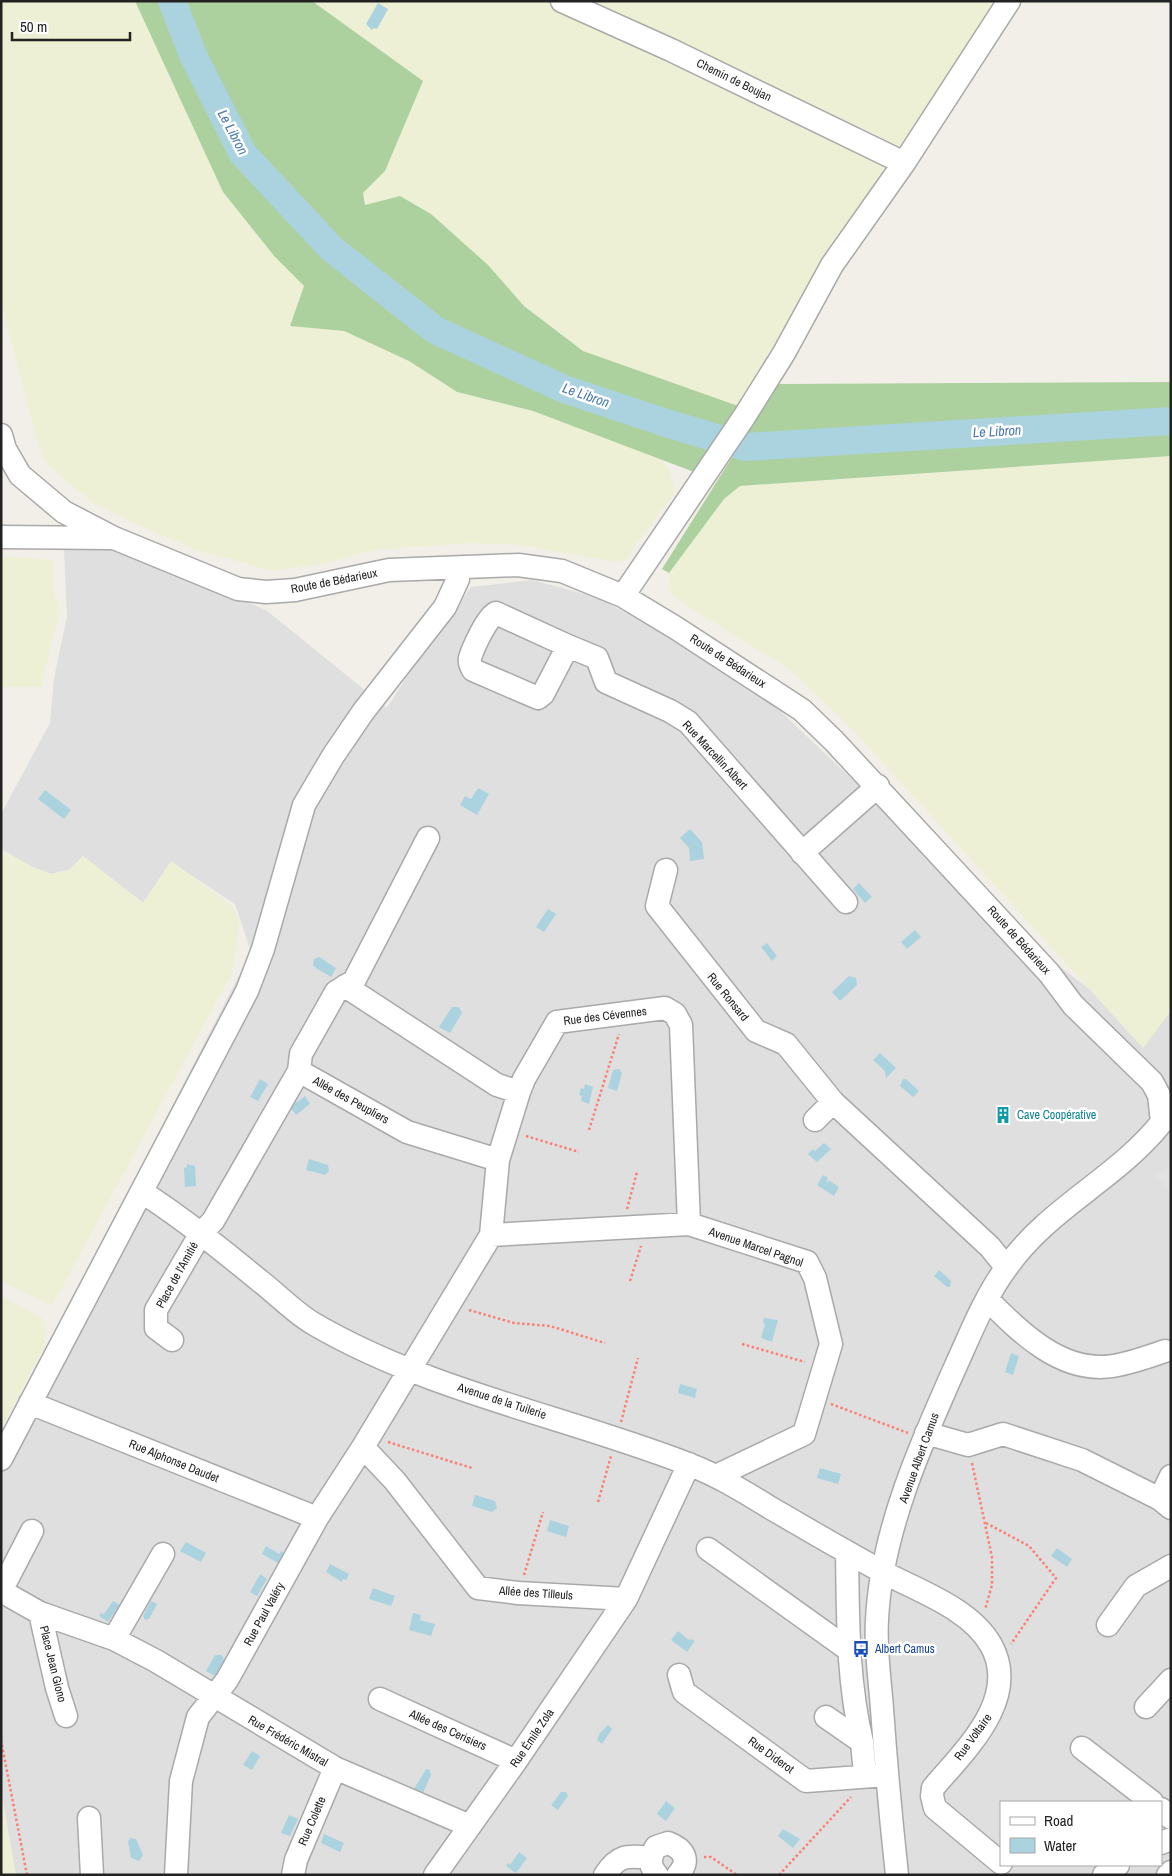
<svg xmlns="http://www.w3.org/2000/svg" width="1172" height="1876" viewBox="0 0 1172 1876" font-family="'Archivo Narrow',sans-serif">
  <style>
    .residential { fill: #e0dfdf; fill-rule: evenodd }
    .farmland { fill: #eef0d5 }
    .forest { fill: #add19e }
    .parking { fill: #e2e2e2 }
    .water { fill: #aad3df }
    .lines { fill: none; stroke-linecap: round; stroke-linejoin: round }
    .river { stroke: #aad3df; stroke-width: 28 }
    .minor-casing { stroke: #a9a9a9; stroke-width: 25 }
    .path { stroke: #fa8072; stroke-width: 2.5; stroke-dasharray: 2.5 2.5; stroke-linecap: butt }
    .minor { stroke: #fff; stroke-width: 22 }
    .labels { text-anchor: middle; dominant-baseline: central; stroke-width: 5; stroke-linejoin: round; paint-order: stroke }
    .street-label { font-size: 12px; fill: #222; stroke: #fff }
    .culture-label { font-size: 12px; fill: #0d838f; stroke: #fff; text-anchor: start }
    .transit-label { font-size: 12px; fill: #164399; stroke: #fff; text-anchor: start }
    .water-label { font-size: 14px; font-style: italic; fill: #4a7aab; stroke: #fff }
  </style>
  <rect width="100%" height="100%" fill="#f2efe9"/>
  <path class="residential" d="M118,545L141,558L266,610L387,708L421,654L471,587L532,580L596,597L682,643L775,706L1011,930L1147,1032L1171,1006V1875H13L1,1788V1440L251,952L235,904L171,862L143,903L83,856L69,870L51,874L32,867L1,849V814L50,723L54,678L67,617L64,549ZM1001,1802H1161V1865H1001Z"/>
  <path class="farmland" d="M1,1H135L223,192L275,257L304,286L291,326L344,331L409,361L457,392L533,411L659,458L669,469L676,492L633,548L627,560L614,562L520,545L470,543L373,550L323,564L273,571L196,550L125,519L93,503L59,475L45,461L36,437L1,303Z
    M208,1H549L770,103L880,161L883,168L882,175L737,415L592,372L398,261Z
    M580,1H1000L903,154Z
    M1171,456V1011L1143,1048L852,729L789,669L684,604L668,591L669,573L724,499L740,486Z
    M1,556L53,560V589L60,611L41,687H1Z
    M6,852L32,867L51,874L69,870L83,856L143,903L171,861L233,906L240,926L232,973L52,1306L1,1281V859Z
    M1,1296L42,1318L47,1333L44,1347L1,1429Z
    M1,1790L16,1875H1Z"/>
  <path class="forest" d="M135,1H312L423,81L385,171L363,193L365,205L400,196L431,214L488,265L524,306L583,351L741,407L694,472L533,411L457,392L409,361L344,331L290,326L304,286L275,257L223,192Z
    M1171,382V456L740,486L724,499L669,573L662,569L778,384Z"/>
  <path class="parking" d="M1171,1163V1192L1156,1176Z"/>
  <path class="water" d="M378,3L388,9L377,29L374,28L372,30L366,24Z
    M478,788L489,794L477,815L460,805L465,796L471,799Z
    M45,790L71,810L64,819L38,799Z
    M690,829L702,842L704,859L690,861L689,848L680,838Z
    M859,883L872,897L865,903L853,889Z
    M548,909L556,914L544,932L536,927Z
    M915,930L921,937L907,949L901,942Z
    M767,943L777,956L772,961L761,947Z
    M319,957L336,968L331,977L313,966L314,959Z
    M849,976L856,978L857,985L840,1001L832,992Z
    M452,1007H459L462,1013L450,1033L439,1027Z
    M880,1053L896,1068L886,1078L885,1071L873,1060Z
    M619,1069L622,1073L617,1091L608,1088L613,1070Z
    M260,1079L268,1084L258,1101L250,1097Z
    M903,1079H906L919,1091L913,1097L900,1086Z
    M585,1084L593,1087L589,1104L581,1101L582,1096L579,1095L581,1088L584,1089Z
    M305,1096L310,1104L296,1115L290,1107Z
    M824,1143L831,1149L817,1162L808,1154L813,1149L815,1151Z
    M309,1159L328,1165L329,1171L325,1175L306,1170Z
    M187,1164L195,1166L196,1186L185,1187L184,1168L187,1167Z
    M823,1175L828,1178L826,1182L830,1181L839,1187L834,1196L817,1185Z
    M939,1270L951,1281L950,1287H947L934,1276Z
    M764,1318L778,1320L772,1342L761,1338L765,1324L763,1322Z
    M1011,1353L1019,1356L1013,1375L1005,1372Z
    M680,1384L697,1389L695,1398L678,1393Z
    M820,1468L841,1474L838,1484L817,1478Z
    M475,1495L495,1501L497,1508L492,1512L472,1506Z
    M550,1520L569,1526L566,1537L547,1531Z
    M186,1542L206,1553L201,1562L180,1551Z
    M266,1546L279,1554L281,1551L284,1553L278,1563L262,1554Z
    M1057,1548L1072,1559L1067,1567L1051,1556Z
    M330,1564L349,1574L346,1580L343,1579L342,1582L326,1572Z
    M260,1574L267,1579L257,1596L250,1592Z
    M373,1588L395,1596L391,1606L369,1599Z
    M113,1601L120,1605L108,1622L99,1616L101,1613L104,1614Z
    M151,1601L157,1604L149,1619L145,1620L143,1616Z
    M413,1613L421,1615L420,1620L435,1624L431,1636L409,1630Z
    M678,1631L689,1640L691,1639L695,1641L687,1652L671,1640Z
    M215,1655H222L224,1660L215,1676L206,1671Z
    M608,1725L612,1729L602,1744L597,1740L600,1733Z
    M252,1751L260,1756L252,1770L243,1765Z
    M426,1769L430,1770L431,1775L423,1793L414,1789Z
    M561,1792H566L568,1796L558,1810L551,1805Z
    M666,1801L675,1808L666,1821L657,1814Z
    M289,1815L298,1819L290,1836L281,1833Z
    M783,1829L800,1839L793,1848L778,1836Z
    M324,1834L344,1843L340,1852L321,1843Z
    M130,1838L136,1839L143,1855L139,1861L131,1858L128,1842Z
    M519,1852L527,1858L516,1873L506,1866L508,1863L510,1865Z"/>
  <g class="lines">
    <path class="river" d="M172,1L193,55L243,154L332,249L435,330L564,389L666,423L746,447L1171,421"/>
    <g class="minor-casing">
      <path id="minor" d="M562,1L671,50L904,163
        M1,435L5,449L20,475L64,512L114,538L238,589L266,592L295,590L389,570L518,565L562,571L623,596L676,628L802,710L834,741L1049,973L1073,1005L1152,1082L1159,1095L1162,1122
        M1,537L110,538
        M623,596L744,417L784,353L832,265L904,163L1009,1
        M496,613L568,646L543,694L538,698L473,670C471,666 469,662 470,658C473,648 487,617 496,613Z
        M568,646L597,658L606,682L670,711L688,722L846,902
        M802,853L878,786
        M666,870L657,906L756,1031L786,1044L833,1102L990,1247L1006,1267
        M345,986L497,1085L519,1092
        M299,1071L301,1054L336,992L354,981L428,838
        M815,1120L833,1102
        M142,1192C184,1219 222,1250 260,1281C278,1295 295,1313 314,1324C429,1391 564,1416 688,1464C717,1475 743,1491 769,1507C807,1529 844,1551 883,1572C918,1591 970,1608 991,1645C1021,1699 964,1751 933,1788L932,1796L935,1808L1001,1863
        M491,1235L689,1224L807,1262L815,1278L831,1344L804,1434L716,1476
        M988,1300C1021,1333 1062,1374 1113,1366C1131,1363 1148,1357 1165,1351
        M172,1340L156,1328V1310L201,1233L213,1221L299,1071L407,1132L498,1160
        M30,1403L317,1518
        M926,1433L968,1445L1003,1434L1082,1460L1160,1499L1171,1508
        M363,1447L395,1481L478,1588L518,1593L626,1599L689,1464
        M1,1459L247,991L263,949L304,805L333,756L363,712L445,607L458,579V569
        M1160,1499L1171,1476
        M708,1549L849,1650
        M847,1552C848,1615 847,1680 862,1742
        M1,1591L40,1613L114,1639L156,1661L335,1768L470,1826
        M1,1591L32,1531
        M40,1613L57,1688L66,1716
        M1108,1625L1136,1586L1171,1566
        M114,1639L163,1554
        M679,1675L684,1692L806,1781L887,1775
        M380,1699L516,1761
        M1146,1707L1171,1680
        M826,1717L862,1742L865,1775
        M1082,1748L1152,1802
        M1161,1809L1171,1818
        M89,1818L92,1875
        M1161,1843L1171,1839
        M176,1875L181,1781L198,1717L227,1680L317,1518L363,1447L491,1235L498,1160L519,1092L524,1079L557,1022L665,1008L675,1014L681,1025L689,1224
        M293,1875L296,1860L335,1768
        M435,1875L516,1761L626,1599
        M605,1875C618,1855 627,1855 650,1858
        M657,1875C648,1864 650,1858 656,1847L668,1843C684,1849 691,1860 678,1875
        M897,1875C891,1820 886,1765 882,1709C880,1680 875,1649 877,1620C881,1532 922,1441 958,1361C972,1330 986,1295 1007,1267C1048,1208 1118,1178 1162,1122
        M1104,1875L1118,1865
        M1168,1875L1171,1872"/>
    </g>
    <path class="path" d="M589,1130L619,1034
      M526,1136L579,1152
      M627,1209L637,1172
      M630,1281L641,1246
      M469,1310L514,1323L550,1326L605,1343
      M742,1344L805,1362
      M831,1404L908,1433
      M621,1422L638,1358
      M388,1442L472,1468
      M972,1463L992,1557V1585L985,1610
      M598,1502L611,1456
      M986,1523L1029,1546L1056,1578L1011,1644
      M524,1575L543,1512
      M1,1740L27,1875
      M704,1857H711L737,1875
      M779,1875L851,1797"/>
    <use href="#minor" class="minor"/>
  </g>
  <defs>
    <g id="building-bare" transform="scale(1.35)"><path d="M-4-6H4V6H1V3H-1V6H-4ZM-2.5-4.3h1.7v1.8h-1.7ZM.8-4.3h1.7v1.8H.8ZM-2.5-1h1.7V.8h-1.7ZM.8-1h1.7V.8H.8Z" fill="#0f9aa8" stroke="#fff" stroke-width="2.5" paint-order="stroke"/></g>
    <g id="bus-bare" transform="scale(1.35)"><path d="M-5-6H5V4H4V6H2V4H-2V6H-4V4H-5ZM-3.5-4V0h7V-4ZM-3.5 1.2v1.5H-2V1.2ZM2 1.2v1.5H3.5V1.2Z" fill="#1a4fb4" stroke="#fff" stroke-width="2.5" paint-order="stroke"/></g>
  </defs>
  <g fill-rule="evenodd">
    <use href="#building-bare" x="1003" y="1115"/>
    <use href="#bus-bare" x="861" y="1649"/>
  </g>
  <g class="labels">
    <g class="street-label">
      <text transform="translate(734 80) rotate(26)">Chemin de Boujan</text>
      <text transform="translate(334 581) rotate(-11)">Route de Bédarieux</text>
      <text transform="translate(728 661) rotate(33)">Route de Bédarieux</text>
      <text transform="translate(715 755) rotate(47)">Rue Marcellin Albert</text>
      <text transform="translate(1019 940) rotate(48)">Route de Bédarieux</text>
      <text transform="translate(728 997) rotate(51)">Rue Ronsard</text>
      <text transform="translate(605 1016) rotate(-7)">Rue des Cévennes</text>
      <text transform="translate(351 1100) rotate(29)">Allée des Peupliers</text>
      <text transform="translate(756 1247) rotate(19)">Avenue Marcel Pagnol</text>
      <text transform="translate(177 1275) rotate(-61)">Place de l'Amitié</text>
      <text transform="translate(502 1401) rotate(18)">Avenue de la Tuilerie</text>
      <text transform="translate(919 1458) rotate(-70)">Avenue Albert Camus</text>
      <text transform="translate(174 1461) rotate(22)">Rue Alphonse Daudet</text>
      <text transform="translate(536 1593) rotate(4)">Allée des Tilleuls</text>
      <text transform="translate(264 1614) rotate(-61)">Rue Paul Valéry</text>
      <text transform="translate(53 1664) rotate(76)">Place Jean Giono</text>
      <text transform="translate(448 1730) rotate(24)">Allée des Cerisiers</text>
      <text transform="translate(973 1737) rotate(-54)">Rue Voltaire</text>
      <text transform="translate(532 1738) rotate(-56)">Rue Émile Zola</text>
      <text transform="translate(288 1741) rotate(30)">Rue Frédéric Mistral</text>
      <text transform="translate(771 1755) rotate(36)">Rue Diderot</text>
      <text transform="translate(312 1821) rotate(-67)">Rue Colette</text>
    </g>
    <g class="culture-label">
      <text x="1017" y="1115">Cave Coopérative</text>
    </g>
    <g class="transit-label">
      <text x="875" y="1649">Albert Camus</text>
    </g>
    <g class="water-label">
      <text transform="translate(233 132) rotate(62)">Le Libron</text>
      <text transform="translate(586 395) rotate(19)">Le Libron</text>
      <text transform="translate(997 431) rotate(-3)">Le Libron</text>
    </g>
  </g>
  <rect width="1172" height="1876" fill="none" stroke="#222222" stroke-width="5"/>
  <rect x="1000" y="1801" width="162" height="65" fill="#ffffff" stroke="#a7a7a7"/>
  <rect x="1010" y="1817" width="25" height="8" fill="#ffffff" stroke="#a7a7a7"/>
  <text x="1044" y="1826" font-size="15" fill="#222222">Road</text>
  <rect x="1010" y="1838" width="25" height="15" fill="#aad3df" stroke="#a7a7a7"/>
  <text x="1044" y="1851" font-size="15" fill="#222222">Water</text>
  <path d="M12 32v8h118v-8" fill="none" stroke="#222222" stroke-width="2.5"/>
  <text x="20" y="32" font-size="15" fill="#222222" stroke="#ffffff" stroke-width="4" paint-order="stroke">50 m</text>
</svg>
